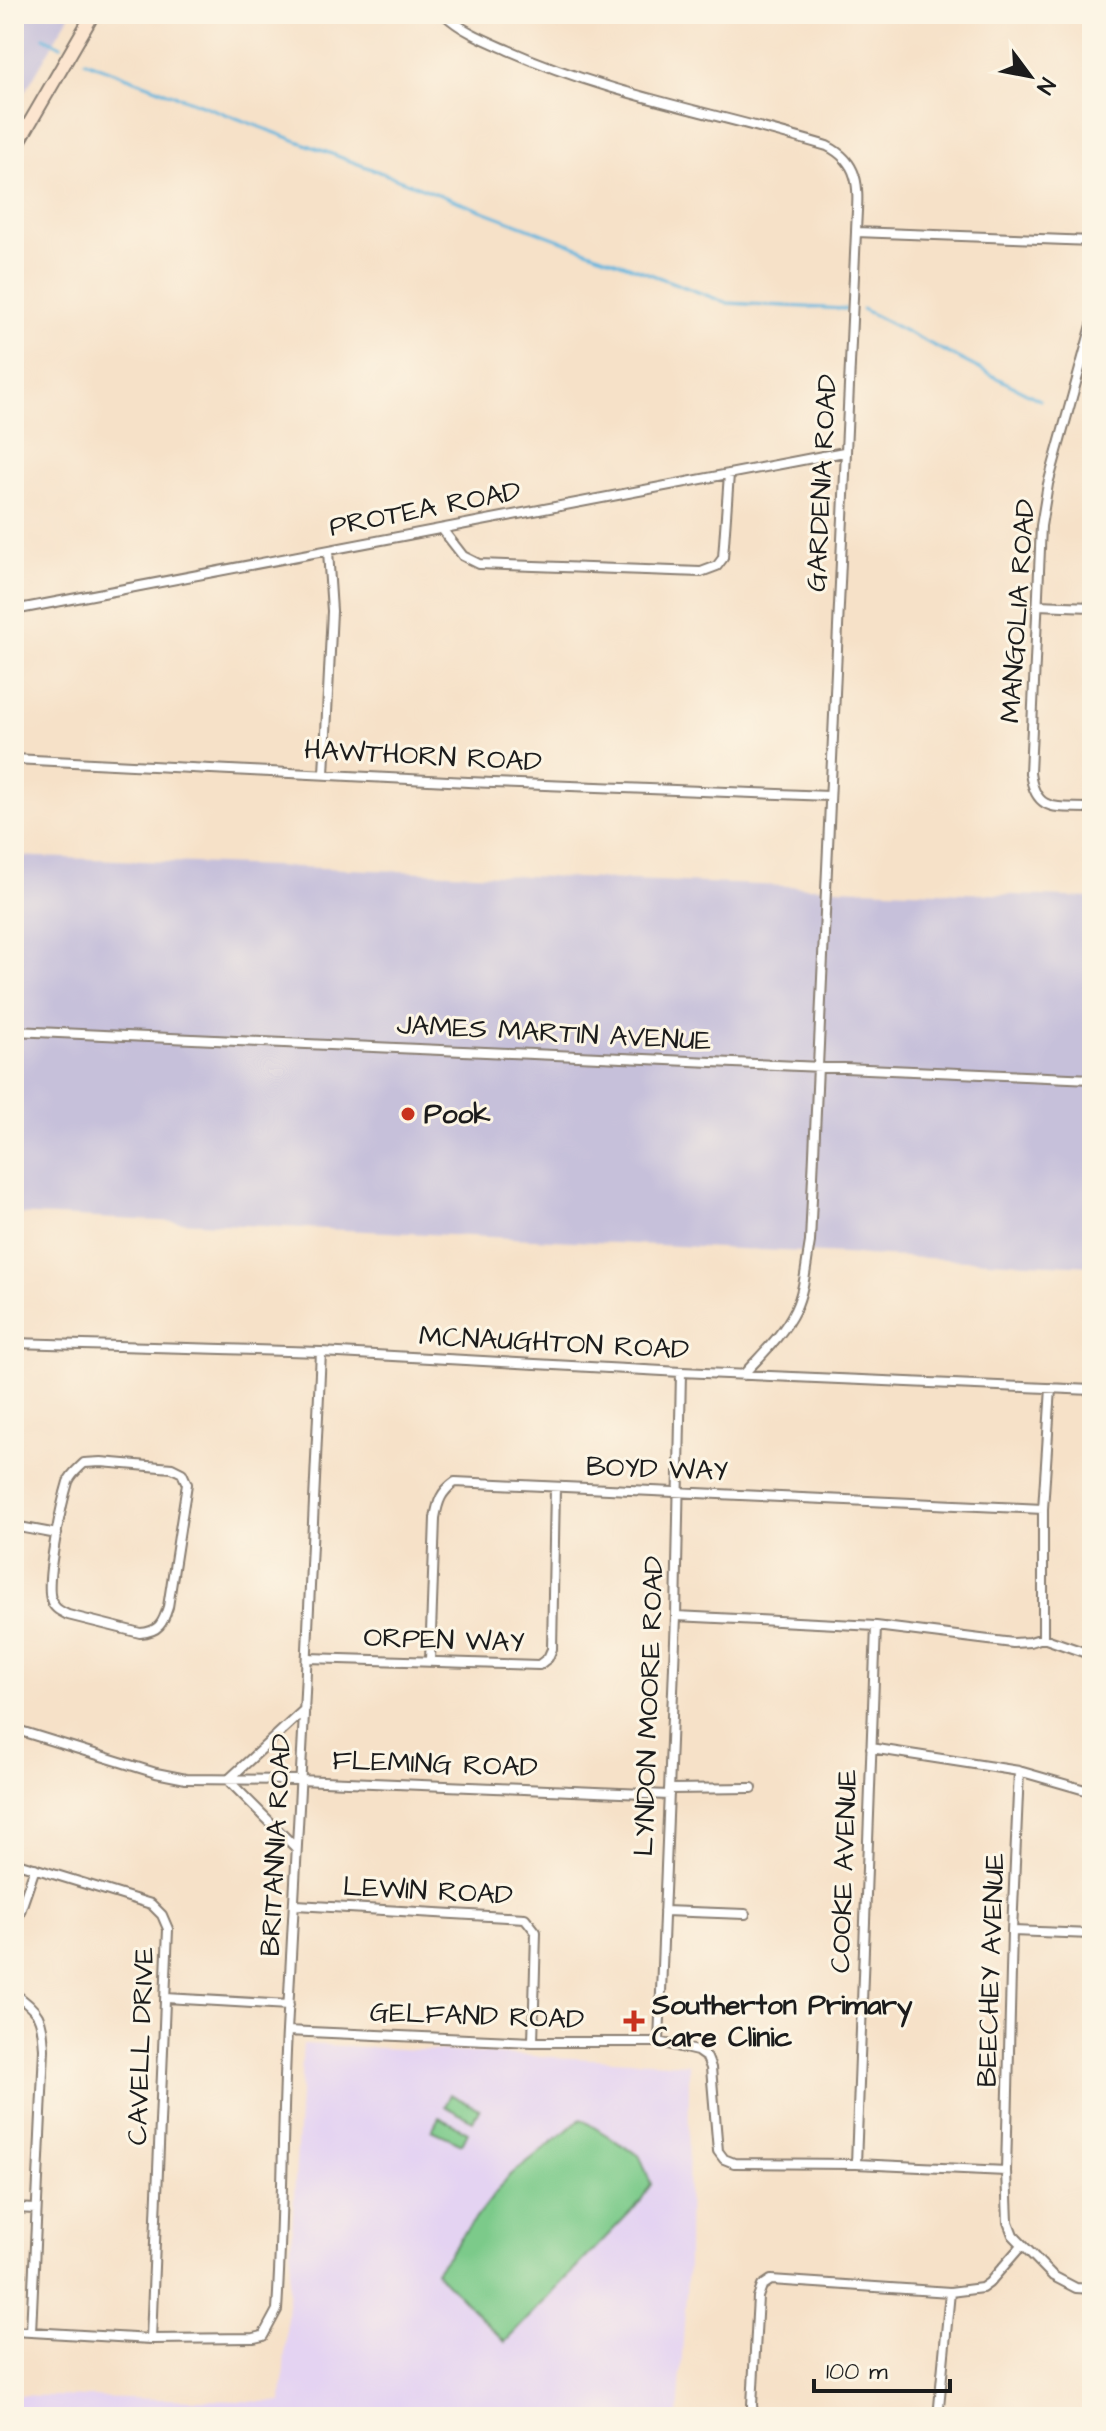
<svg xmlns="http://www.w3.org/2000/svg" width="1106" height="2431" viewBox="0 0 1106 2431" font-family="'Architects Daughter',sans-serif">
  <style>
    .built { fill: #e4d3f2 }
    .industrial { fill: #c6c0da }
    .green { fill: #7bca8a; stroke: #4c7353; stroke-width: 2 }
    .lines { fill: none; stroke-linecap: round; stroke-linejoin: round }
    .stream { stroke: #63b5de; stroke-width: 3 }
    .street-casing { stroke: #897e72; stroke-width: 12 }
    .secondary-casing { stroke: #897e72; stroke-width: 16 }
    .street { stroke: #fff; stroke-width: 8 }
    .secondary { stroke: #fce5cf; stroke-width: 12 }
    .poi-dot { fill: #c8321e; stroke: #fcf5e5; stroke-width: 3 }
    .labels { text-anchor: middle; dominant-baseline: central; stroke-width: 6; stroke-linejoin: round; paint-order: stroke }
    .street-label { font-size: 28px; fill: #1c1c1c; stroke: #fcf5e5 }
    .poi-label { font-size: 28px; font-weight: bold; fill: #1c1c1c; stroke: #fcf5e5; text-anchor: start }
  </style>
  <rect width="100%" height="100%" fill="#fcf5e5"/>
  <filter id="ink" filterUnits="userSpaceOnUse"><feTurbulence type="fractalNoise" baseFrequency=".0125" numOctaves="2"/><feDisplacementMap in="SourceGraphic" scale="16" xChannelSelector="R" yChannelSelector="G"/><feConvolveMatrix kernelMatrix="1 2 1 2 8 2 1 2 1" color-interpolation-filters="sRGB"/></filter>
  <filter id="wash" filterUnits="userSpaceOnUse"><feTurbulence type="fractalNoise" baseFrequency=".006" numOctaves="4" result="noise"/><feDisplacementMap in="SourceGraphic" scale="32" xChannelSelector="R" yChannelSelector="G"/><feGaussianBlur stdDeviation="1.8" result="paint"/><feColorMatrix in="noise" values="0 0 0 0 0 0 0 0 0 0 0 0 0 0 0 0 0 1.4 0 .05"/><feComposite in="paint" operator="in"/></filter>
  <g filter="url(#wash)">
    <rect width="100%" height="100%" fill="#f6e1c8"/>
    <path class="built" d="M303,2044L689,2064L688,2264L678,2417H14V2395L282,2402Z"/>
    <path class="industrial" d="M14,14H70L14,111Z
      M14,856L1092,898V1266L14,1214Z"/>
    <path class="green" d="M450,2094L479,2109L473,2121L444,2106Z
      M439,2117L468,2132L462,2144L432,2130Z
      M581,2119L640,2156L651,2184L640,2202L505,2342L435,2271L508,2177Z"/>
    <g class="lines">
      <path class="stream" d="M44,37L61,46
        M85,61L727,303L845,309
        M862,309L1040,400"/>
    </g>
  </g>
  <g filter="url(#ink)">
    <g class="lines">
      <g class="street-casing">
        <path id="street" d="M444,14C462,31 485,40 508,50C609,95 721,114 827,146C865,165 857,195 856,232L810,1242C806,1264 805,1289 795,1310C783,1335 761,1355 743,1375
          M856,232L1092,241
          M1092,325L1048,484L1041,526L1030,773C1036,815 1058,806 1092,808
          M442,529L463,556L479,564L701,572L717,566L723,558L729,474
          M1037,605L1092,607
          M14,610L844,452
          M14,759L468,782L829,796
          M324,774L332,611L328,551
          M14,1031L1092,1079
          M14,1343L321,1352L681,1372L1092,1390
          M101,1462L172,1468L182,1473L187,1484L168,1607C163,1623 159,1632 140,1633L68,1615C60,1611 53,1608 51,1599C45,1580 62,1502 68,1482C71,1474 78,1469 84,1463Z
          M14,1526L57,1534
          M676,1616L876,1626L1013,1643L1030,1642L1043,1638L1092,1655
          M1043,1638V1509L1051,1388
          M308,1658L539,1665L548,1658L552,1649L555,1487
          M430,1661L435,1518C438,1501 441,1492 455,1482L1043,1509
          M14,1729L156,1773L186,1779L299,1780L669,1795
          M871,1748L1019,1771L1092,1792
          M1019,1771L1012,1931L1006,2171L1008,2222L1013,2235L1053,2276L1076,2288L1092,2289
          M669,1789L752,1788
          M296,1848L228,1780L305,1709
          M14,1862L151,1904L162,1915L168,1929L151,2339
          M296,1905L525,1918L536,1932L533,2042
          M664,1911L745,1914
          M14,1929L35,1868
          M1012,1931L1092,1934
          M14,1993C40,2013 42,2016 44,2049L31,2332
          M166,1998L289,2005
          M287,2031L533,2042H659L697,2051L707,2058L711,2068L718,2151L724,2159L734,2163L856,2164L1006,2171
          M659,2042L676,1616L681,1372
          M856,2164L876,1626
          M14,2208L36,2209
          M14,2331L151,2339L254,2338L263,2336L277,2310C283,2217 282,2124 287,2031C300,1805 311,1578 321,1352
          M763,2417L753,2413L752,2405L758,2297L762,2286L771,2280L950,2292L982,2288L989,2283L1022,2245
          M938,2417L950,2292"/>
      </g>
      <g class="secondary-casing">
        <path id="secondary" d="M14,150L93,14"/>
      </g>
      <use href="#street" class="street"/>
      <use href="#secondary" class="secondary"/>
    </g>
  </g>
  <g class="poi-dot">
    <circle cx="408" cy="1114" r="8"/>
    <path d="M630 2009h8v8h8v8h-8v8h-8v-8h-8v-8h8z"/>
  </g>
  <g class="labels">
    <g class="street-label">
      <text transform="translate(822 483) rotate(-87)">GARDENIA ROAD</text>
      <text transform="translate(425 509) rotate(-11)">PROTEA ROAD</text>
      <text transform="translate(1018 611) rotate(-86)">MANGOLIA ROAD</text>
      <text transform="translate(423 756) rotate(3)">HAWTHORN ROAD</text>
      <text transform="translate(554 1033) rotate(3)">JAMES MARTIN AVENUE</text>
      <text transform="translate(554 1343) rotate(3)">MCNAUGHTON ROAD</text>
      <text transform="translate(657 1469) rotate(2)">BOYD WAY</text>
      <text transform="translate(444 1640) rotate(2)">ORPEN WAY</text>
      <text transform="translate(649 1706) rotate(-88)">LYNDON MOORE ROAD</text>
      <text transform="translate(435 1764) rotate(2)">FLEMING ROAD</text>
      <text transform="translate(276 1845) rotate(-87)">BRITANNIA ROAD</text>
      <text transform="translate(844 1871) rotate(-88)">COOKE AVENUE</text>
      <text transform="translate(428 1891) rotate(3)">LEWIN ROAD</text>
      <text transform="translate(991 1970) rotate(-88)">BEECHEY AVENUE</text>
      <text transform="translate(477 2016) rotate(2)">GELFAND ROAD</text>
      <text transform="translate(141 2046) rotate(-88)">CAVELL DRIVE</text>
    </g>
    <g class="poi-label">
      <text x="424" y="1114">Pook</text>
      <text x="652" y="2005">Southerton Primary<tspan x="652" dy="32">Care Clinic</tspan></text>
    </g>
  </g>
  <rect width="1106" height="2431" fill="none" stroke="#fcf5e5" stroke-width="48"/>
  <g transform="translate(1030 76) rotate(122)" stroke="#fcf5e5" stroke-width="6" paint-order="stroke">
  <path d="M0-6L14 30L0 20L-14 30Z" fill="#1c1c1c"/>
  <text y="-12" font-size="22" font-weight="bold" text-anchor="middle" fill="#1c1c1c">N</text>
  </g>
  <path d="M814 2379v12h136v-12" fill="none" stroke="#1c1c1c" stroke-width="4"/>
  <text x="826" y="2379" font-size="24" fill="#1c1c1c" stroke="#fcf5e5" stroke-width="6" paint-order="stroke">100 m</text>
</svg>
